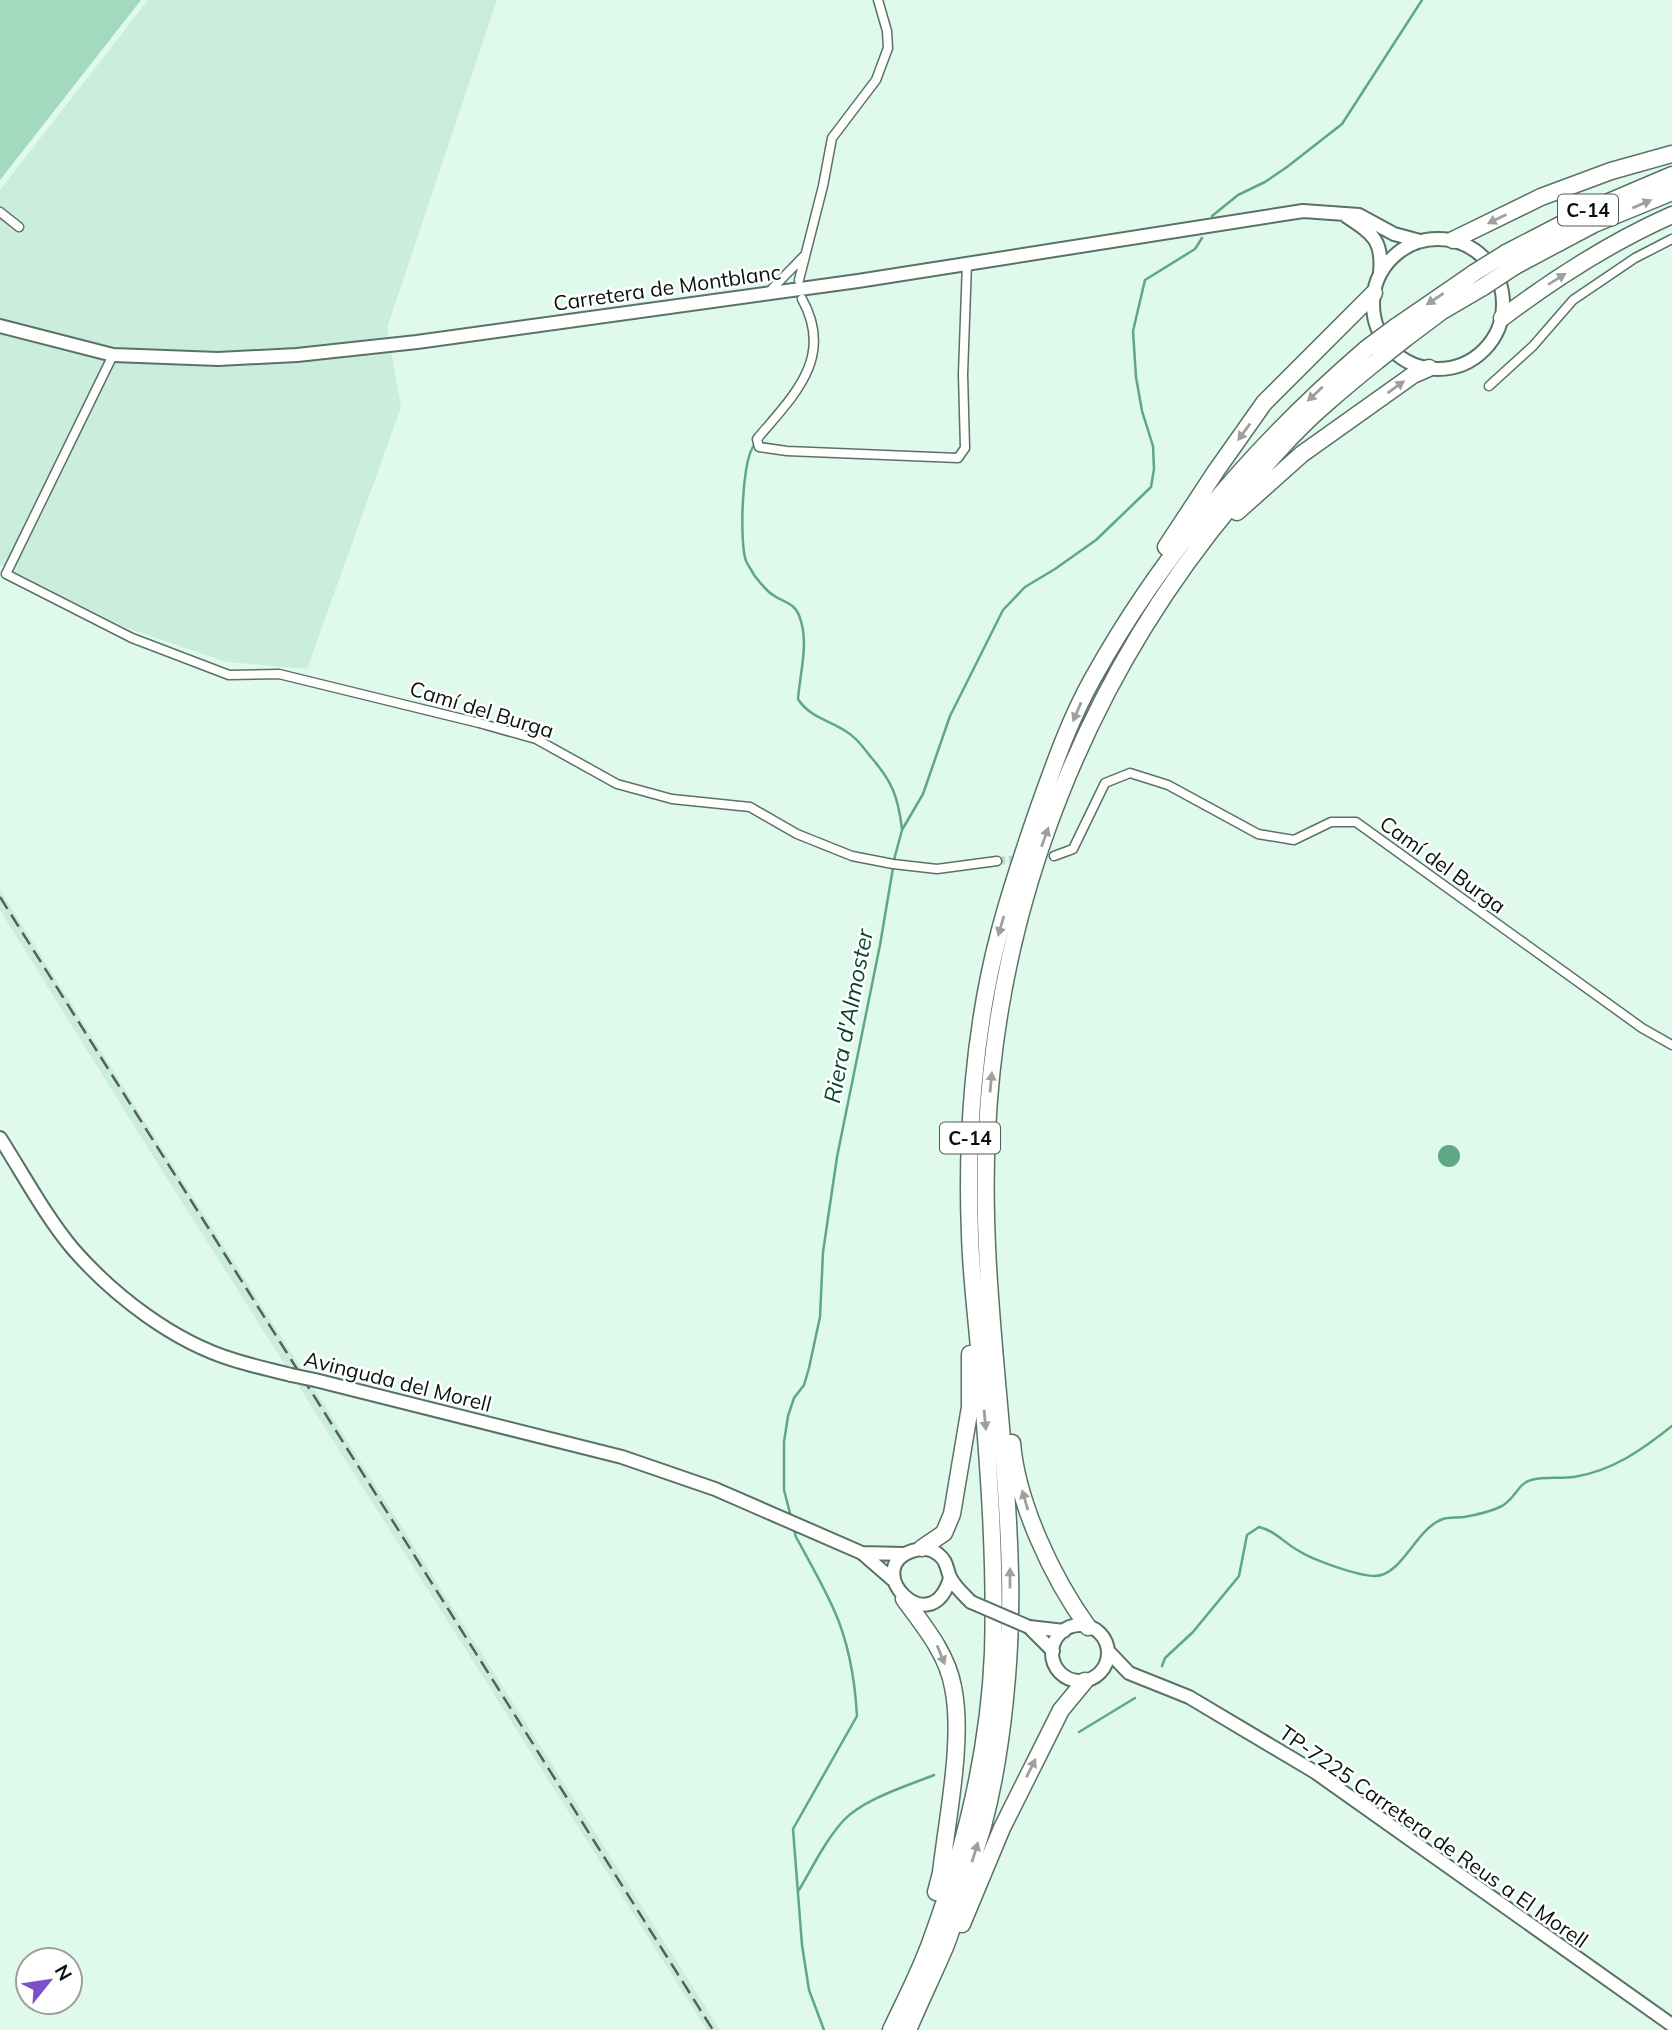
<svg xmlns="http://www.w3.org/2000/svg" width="1672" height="2030" viewBox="0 0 1672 2030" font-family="Mulish,sans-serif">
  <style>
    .built { fill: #cbeddb }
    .green { fill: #a3d9be }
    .water { fill: #5fa785 }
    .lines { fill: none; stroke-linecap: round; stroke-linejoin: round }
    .stream { stroke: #5fa785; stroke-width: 2.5 }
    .street-tunnel { stroke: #bfd6ca; stroke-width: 8; stroke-dasharray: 8 4; stroke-linecap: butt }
    .street-casing { stroke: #5a7266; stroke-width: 11 }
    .secondary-casing { stroke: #5a7266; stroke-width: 16 }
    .highway-casing { stroke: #5a7266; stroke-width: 19 }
    .street { stroke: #fff; stroke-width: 8 }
    .secondary { stroke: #fff; stroke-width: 12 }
    .highway { stroke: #fff; stroke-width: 16 }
    .rail { stroke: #526159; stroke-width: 2.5; stroke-dasharray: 14 7; stroke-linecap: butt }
    .secondary-bridge-casing { stroke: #5a7266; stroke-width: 16; stroke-linecap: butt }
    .highway-bridge-casing { stroke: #5a7266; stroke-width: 19; stroke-linecap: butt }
    .secondary-bridge { stroke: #fff; stroke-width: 12 }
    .highway-bridge { stroke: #fff; stroke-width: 16 }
    .oneway { fill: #9da09f }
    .labels { text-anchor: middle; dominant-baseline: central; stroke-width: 5; stroke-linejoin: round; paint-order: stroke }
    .shield { fill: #fff; stroke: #535956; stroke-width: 2 }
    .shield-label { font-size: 19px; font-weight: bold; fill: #09120e }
    .street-label { font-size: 21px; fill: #09120e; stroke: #fff }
    .water-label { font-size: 23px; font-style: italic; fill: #08452e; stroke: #fff }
  </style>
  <rect width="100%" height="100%" fill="#dff9eb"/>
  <path class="built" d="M148,0H497L387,328L401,407L307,669L227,662L124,627L0,564V190Z
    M0,890L146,1123L720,2030H707L161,1169L0,910Z"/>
  <path class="green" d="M0,0H141L0,180Z"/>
  <path class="water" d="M1438 1156a11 11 0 1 1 22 0a11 11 0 1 1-22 0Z"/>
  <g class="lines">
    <path class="stream" d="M1212,216L1238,195L1265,182L1287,167L1342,124L1422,0
      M814,317L817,335
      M810,372L815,359
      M755,444C742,458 739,541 746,561C748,565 752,571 754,575C759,581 766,591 773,595C784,603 795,602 800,618C809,643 800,673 798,699C810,718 830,720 847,732C857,738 863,747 870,756C892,781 898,796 902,829
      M791,1517L784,1490V1442L788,1416L794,1398L804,1385L809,1368L820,1317L823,1252L837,1157L880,945L895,856L902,830L923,794L950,716L1003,610L1025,587L1055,569L1096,540L1151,487L1154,469L1153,446L1142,411L1136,377L1133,331L1145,280L1195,249L1202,238
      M793,1527L796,1537C809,1561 823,1585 834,1610C848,1641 855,1681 857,1716L793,1829L802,1945L809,1990L824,2030
      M1162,1666L1165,1658L1193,1632L1239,1576L1247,1535L1259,1527C1276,1531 1284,1543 1299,1551C1313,1560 1358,1576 1375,1576C1402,1576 1416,1528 1443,1519C1449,1517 1457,1518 1464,1517C1476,1515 1489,1512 1500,1507C1514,1501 1518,1483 1531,1480C1545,1476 1560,1479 1574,1477C1612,1471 1642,1450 1672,1426
      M1079,1732L1135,1698
      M799,1890C812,1868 825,1841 843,1821C863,1799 907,1786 934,1775"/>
    <path class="street-tunnel" d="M997,861L1022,859"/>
    <g class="street-casing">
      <path id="street" d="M0,212L19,227
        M799,280L823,186L832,138L876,80L888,48L887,31L878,0
        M768,293L805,255
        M802,299C835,358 793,396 757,439L759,447L787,451L958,458L965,448L963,374L967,263
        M113,355L6,574L132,638L229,675L279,674L479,723L536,739L617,784L672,799L750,807L797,834L852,856L893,864L937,869L997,861
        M1489,386L1533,346L1573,300L1635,258L1672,239
        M1054,856L1073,849L1105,783L1130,773L1168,785L1258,834L1294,840L1331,822H1356L1642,1028L1672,1045"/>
    </g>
    <g class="secondary-casing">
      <path id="secondary" d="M1346,216C1373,234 1383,240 1380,273
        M1373 304a65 65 0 1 1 130 0a65 65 0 1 1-130 0Z
        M0,326L113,355L218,359L297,355L417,342L858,281L1303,211L1359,215L1394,234L1420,241
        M0,1138C23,1174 46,1217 73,1249C114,1296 174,1342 234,1360C253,1366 272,1370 291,1375
        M315,1380L622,1457L715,1489L862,1553L893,1580
        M862,1553L904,1554
        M950,1578C931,1644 860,1569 912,1551C921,1548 929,1547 938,1554C947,1561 946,1567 950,1577C954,1586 964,1595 971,1602
        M1052 1653a28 28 0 1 1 56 0a28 28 0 1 1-56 0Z
        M1029,1627L1064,1631
        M1029,1627L1053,1651
        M1108,1651L1129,1673L1189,1697L1315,1772L1672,2025"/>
    </g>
    <g class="highway-casing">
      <path id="highway" d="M1453,240L1541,197L1611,171L1672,154
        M1506,253L1585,212L1672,175
        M1515,266L1594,224L1672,192
        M1502,318C1555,278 1611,242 1672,215
        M1397,326L1474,273
        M1406,338L1442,311L1483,287
        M1237,512L1302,454L1413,375L1429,368
        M1166,547L1216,471L1264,403L1374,293
        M1012,1443C1017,1503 1053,1579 1088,1627
        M922,1548L944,1533L952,1514L970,1407V1354
        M904,1599C923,1625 947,1653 953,1687C964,1739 947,1819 941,1873L936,1892
        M962,1924L1002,1828L1061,1710L1085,1681
        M891,2030C905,2000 921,1970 932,1938C965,1848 989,1750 993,1653C996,1556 988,1458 980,1361C977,1319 971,1276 970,1234C966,1137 974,1029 999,934C1010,890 1025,847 1040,804C1055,762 1071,717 1093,678C1163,552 1258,442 1366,349
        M908,2030C920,2002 933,1975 945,1947C953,1928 958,1907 964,1887C970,1866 977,1846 983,1826C1003,1751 1012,1652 1010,1574C1007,1426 979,1279 987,1131C998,900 1087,678 1235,501C1264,466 1294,431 1328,402C1344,388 1361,374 1377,361"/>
    </g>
    <use href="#street" class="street"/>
    <use href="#secondary" class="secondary"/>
    <use href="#highway" class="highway"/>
    <path class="rail" d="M0,897L713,2030"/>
    <g class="secondary-bridge-casing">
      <path id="secondary-bridge" d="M291,1375L315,1380
        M971,1602L1029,1627"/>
    </g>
    <g class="highway-bridge-casing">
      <path id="highway-bridge" d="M1474,273L1506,253
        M1483,287L1515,266
        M1366,349L1397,326
        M1377,361L1406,338"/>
    </g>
    <use href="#secondary-bridge" class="secondary-bridge"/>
    <use href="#highway-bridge" class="highway-bridge"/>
  </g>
  <defs><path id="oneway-solid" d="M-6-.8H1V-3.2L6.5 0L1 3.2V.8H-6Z" transform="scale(1.75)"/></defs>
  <g class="oneway">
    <use href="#oneway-solid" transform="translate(1642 204) rotate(-23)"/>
    <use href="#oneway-solid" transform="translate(1497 219) rotate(154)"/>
    <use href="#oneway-solid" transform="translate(1557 279) rotate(-32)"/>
    <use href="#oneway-solid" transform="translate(1435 299) rotate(146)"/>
    <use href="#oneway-solid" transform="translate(1396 387) rotate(-36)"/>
    <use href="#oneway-solid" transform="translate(1315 394) rotate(137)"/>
    <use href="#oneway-solid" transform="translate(1244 432) rotate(126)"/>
    <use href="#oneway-solid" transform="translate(1077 712) rotate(113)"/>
    <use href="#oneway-solid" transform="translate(1045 837) rotate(-70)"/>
    <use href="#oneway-solid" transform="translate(1001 926) rotate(106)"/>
    <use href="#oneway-solid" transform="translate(991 1082) rotate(-85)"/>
    <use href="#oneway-solid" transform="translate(985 1420) rotate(85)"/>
    <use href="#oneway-solid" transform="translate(1025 1500) rotate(-106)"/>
    <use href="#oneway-solid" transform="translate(1010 1578) rotate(-90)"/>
    <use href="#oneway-solid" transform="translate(941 1655) rotate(68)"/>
    <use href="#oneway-solid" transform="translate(1031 1768) rotate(-63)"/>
    <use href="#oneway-solid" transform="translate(975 1852) rotate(-73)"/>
  </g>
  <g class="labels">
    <g class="shield">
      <rect x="1558" y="194.5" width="60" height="31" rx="5"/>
      <rect x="940" y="1122.5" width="60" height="31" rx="5"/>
    </g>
    <g class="shield-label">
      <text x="1588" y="210">C-14</text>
      <text x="970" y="1138">C-14</text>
    </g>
    <g class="street-label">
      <text transform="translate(667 287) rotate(-8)">Carretera de Montblanc</text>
      <text transform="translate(482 709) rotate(17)">Camí del Burga</text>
      <text transform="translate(1443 864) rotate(36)">Camí del Burga</text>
      <text transform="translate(398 1381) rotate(14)">Avinguda del Morell</text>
      <text transform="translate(1434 1836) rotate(35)">TP-7225 Carretera de Reus a El Morell</text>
    </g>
    <g class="water-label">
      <text transform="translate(848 1016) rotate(-79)">Riera d'Almoster</text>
    </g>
  </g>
  <g transform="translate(49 1981) rotate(60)"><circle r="33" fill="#ffffff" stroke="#9da09f" stroke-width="2"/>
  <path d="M0-5L12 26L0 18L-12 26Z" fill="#7b51ca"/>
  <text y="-10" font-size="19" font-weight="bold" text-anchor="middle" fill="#09120e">N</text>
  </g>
</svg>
